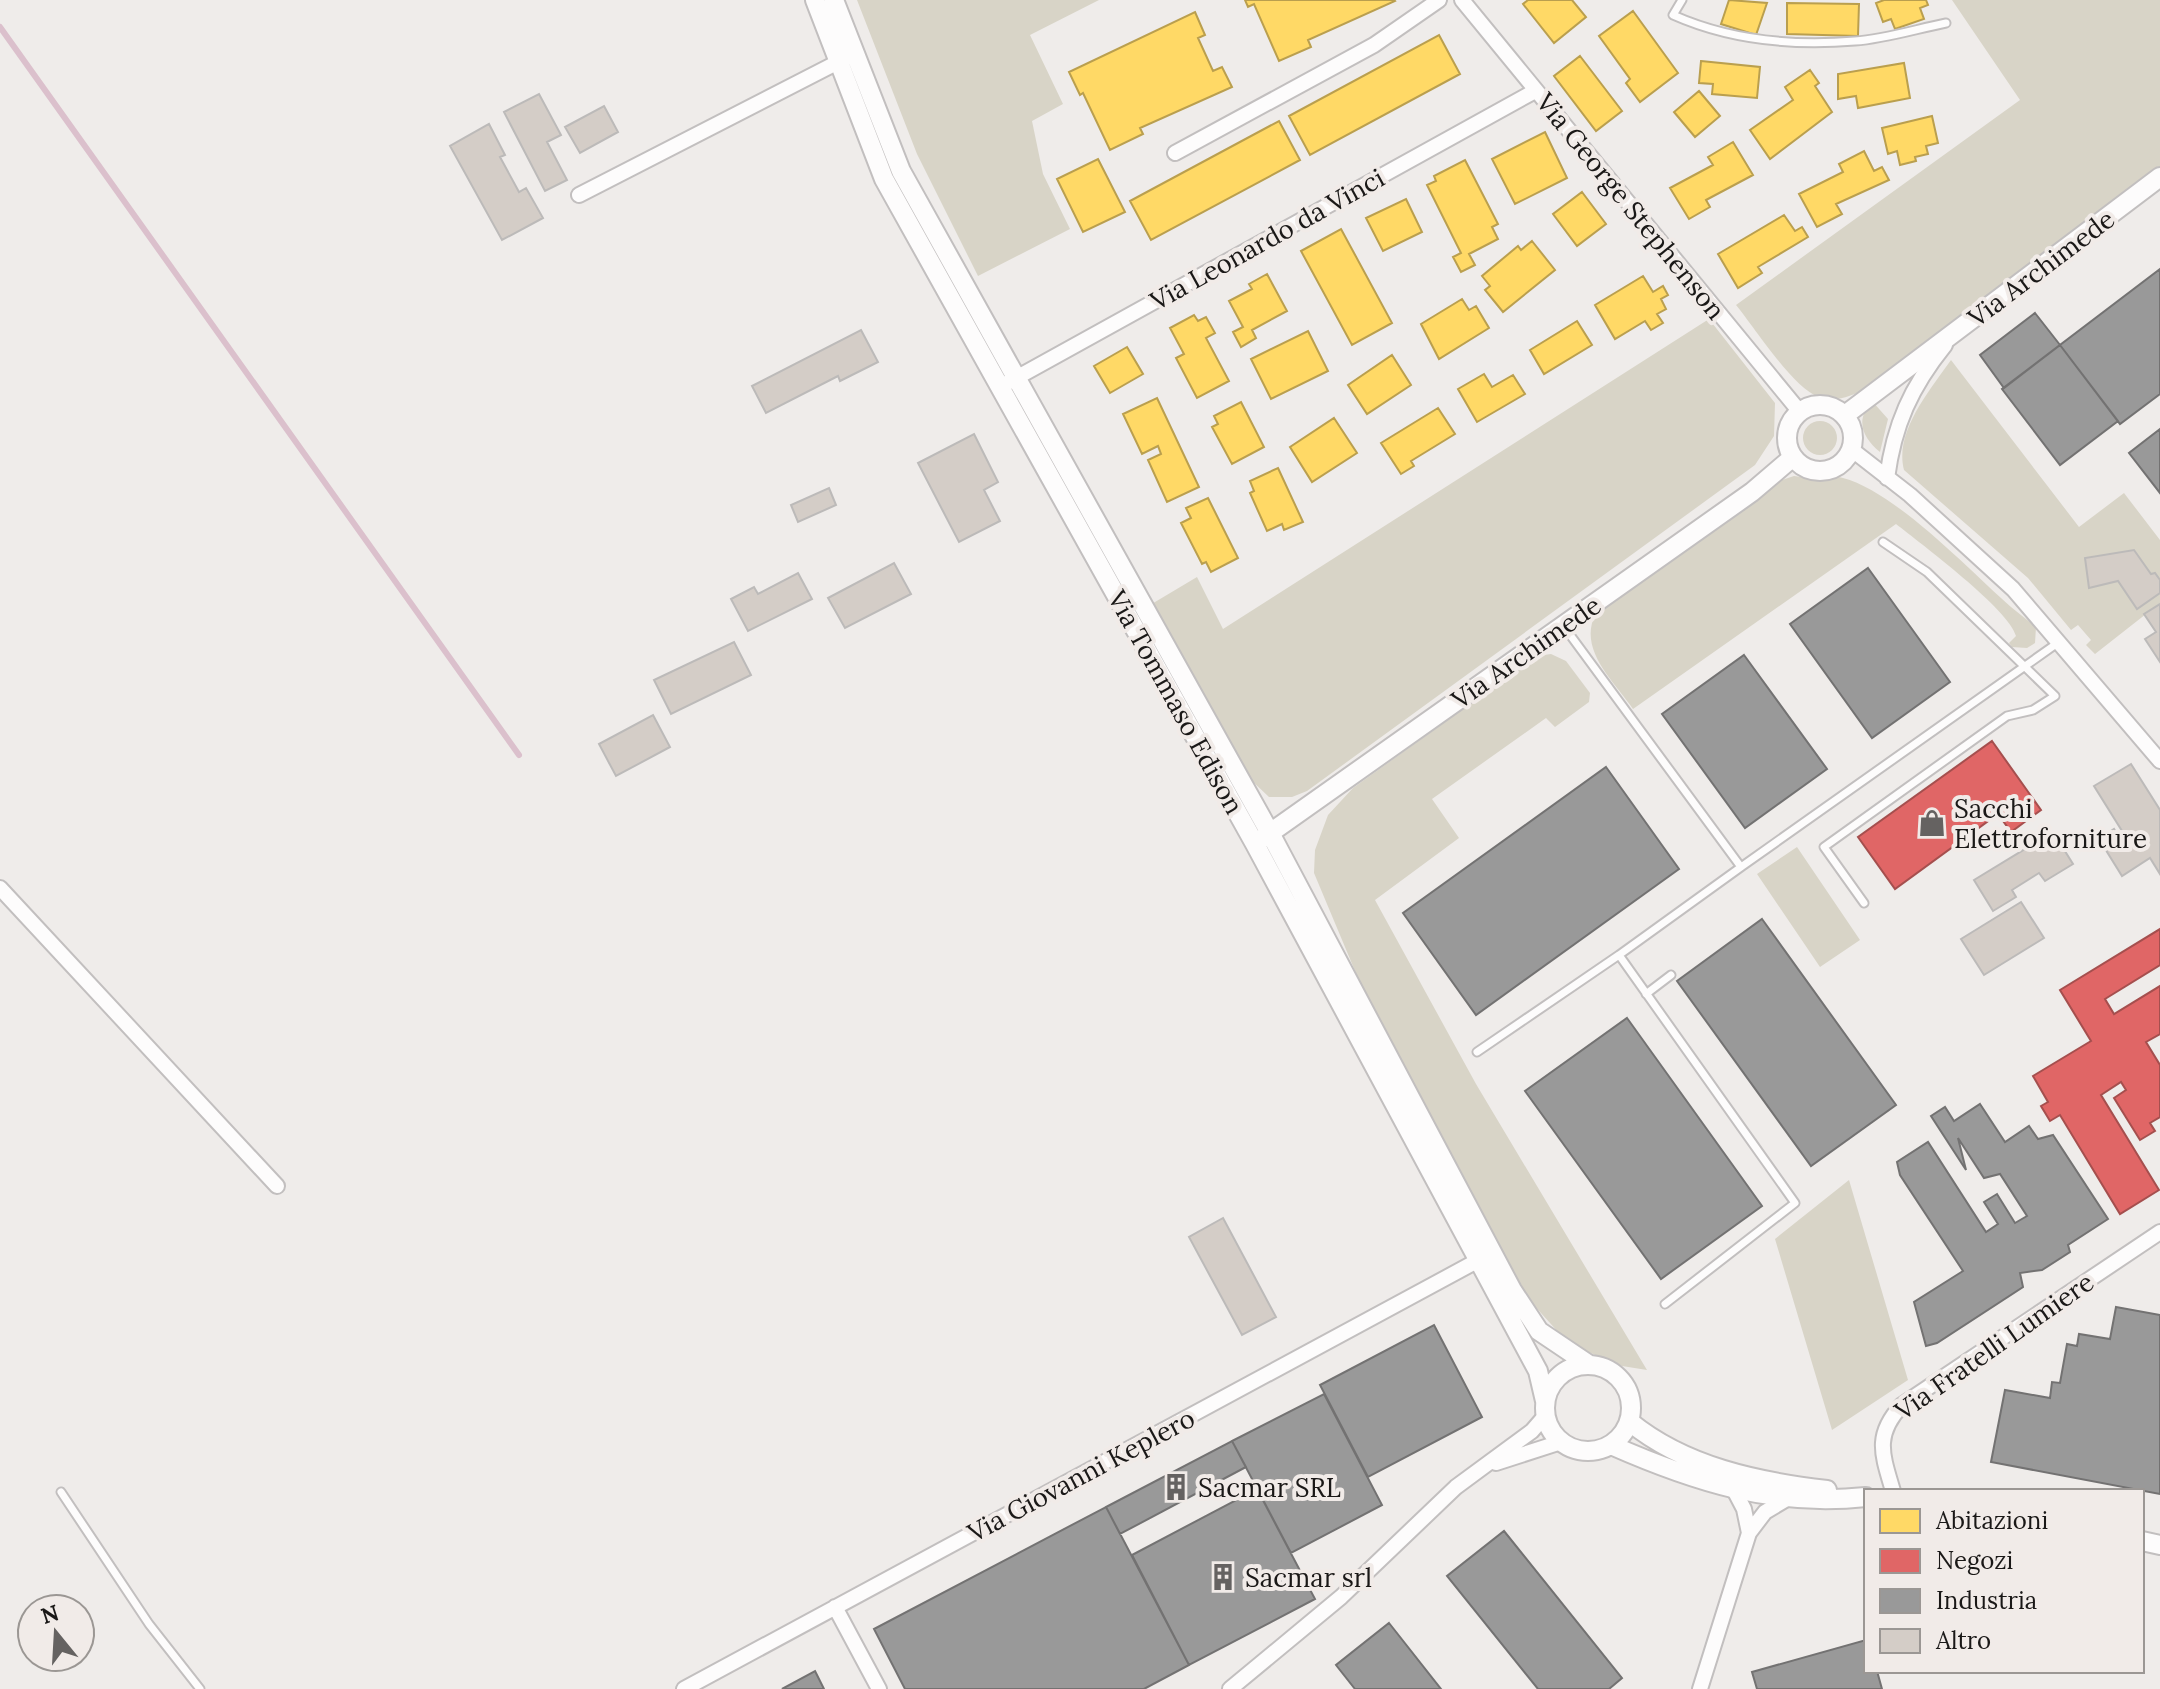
<svg xmlns="http://www.w3.org/2000/svg" width="2160" height="1689" viewBox="0 0 2160 1689" font-family="Lora,serif">
  <style>
    .green { fill: #d8d4c7 }
    .homes { fill: #ffd966; stroke: #ba9f4e; stroke-width: 2 }
    .shops { fill: #e06666; stroke: #a54f4e; stroke-width: 2 }
    .industry { fill: #999; stroke: #737272; stroke-width: 2 }
    .lines { fill: none; stroke-linecap: round; stroke-linejoin: round }
    .stream { stroke: #dbc0cc; stroke-width: 6 }
    .building { fill: #d4cdc7; stroke: #bcbab9; stroke-width: 2 }
    .service-casing { stroke: #c2bfbf; stroke-width: 11 }
    .minor-casing { stroke: #c2bfbf; stroke-width: 18 }
    .tertiary-casing { stroke: #c2bfbf; stroke-width: 22 }
    .service { stroke: #fdfcfc; stroke-width: 7 }
    .minor { stroke: #fdfcfc; stroke-width: 14 }
    .tertiary { stroke: #fdfcfc; stroke-width: 18 }
    .labels { text-anchor: middle; dominant-baseline: central; stroke-width: 8; stroke-linejoin: round; paint-order: stroke }
    .street-label { font-size: 26px; fill: #1a1817; stroke: #f1ebe8 }
    .poi-label { font-size: 26px; fill: #1a1817; stroke: #f1ebe8; text-anchor: start }
  </style>
  <rect width="100%" height="100%" fill="#efecea"/>
  <path class="green" d="M857,0H1099L1030,35L1063,104L1032,121L1043,174L1070,229L978,276L917,154Z
    M1952,0H2160V171L1866,388C1852,396 1836,403 1819,397C1793,388 1755,328 1736,305L2020,100Z
    M1709,319L1775,403L1774,436L1755,465L1307,791L1292,797H1269L1250,779L1150,605L1197,577L1223,629Z
    M1951,360L2079,527L2124,493L2160,540V603L2095,654L2086,645L2091,640L2078,625L2071,630L2028,578L1904,470C1894,432 1930,390 1951,360Z
    M1872,401L1888,419L1880,452C1862,437 1855,420 1872,401Z
    M1803 438a17 17 0 1 1 34 0a17 17 0 1 1-34 0Z
    M1794,476C1809,479 1831,475 1843,478C1896,492 1969,570 2011,607L2036,627L2035,643L2027,648L2012,647L2009,643L2016,636C2010,610 1920,543 1896,524L1633,709C1613,680 1577,649 1596,613L1782,480Z
    M1551,654L1566,661L1590,693L1589,702L1555,727L1546,718L1432,799L1459,838L1375,900L1476,1084L1647,1370L1622,1366L1569,1344L1521,1291L1363,990L1314,873L1315,850L1328,815L1353,788L1537,656Z
    M1797,847L1860,940L1820,967L1757,874Z
    M1849,1180L1908,1380L1832,1430L1775,1239Z"/>
  <path class="homes" d="M1245,0H1394L1395,1L1308,40L1311,47L1279,61L1254,4L1248,7Z
    M1528,0H1572L1586,17L1554,43L1523,4Z
    M1729,0L1767,3L1756,35L1721,24Z
    M1884,0H1926L1928,5L1920,8L1924,19L1895,29L1891,19L1883,22L1876,3Z
    M1787,3L1859,4L1858,36L1787,34Z
    M1633,11L1678,73L1640,102L1626,83L1630,79L1599,36Z
    M1195,12L1205,35L1198,38L1213,71L1222,67L1232,87L1140,128L1143,134L1110,150L1083,93L1080,95L1069,72Z
    M1439,35L1460,74L1310,155L1289,116Z
    M1580,56L1622,111L1596,131L1554,76Z
    M1701,61L1760,67L1757,98L1712,94L1713,84L1699,83Z
    M1904,63L1910,98L1858,108L1856,96L1838,99V74Z
    M1810,70L1819,83L1815,86L1832,112L1770,159L1750,130L1793,100L1785,87Z
    M1699,91L1720,116L1695,137L1674,112Z
    M1932,116L1938,143L1926,146L1928,154L1915,157L1916,161L1900,165L1897,151L1888,154L1882,128Z
    M1279,121L1300,160L1151,240L1130,201Z
    M1545,132L1567,178L1515,204L1492,159Z
    M1733,142L1753,175L1706,200L1710,207L1689,219L1670,188L1713,165L1708,157Z
    M1864,151L1874,171L1882,167L1889,180L1836,204L1842,214L1817,227L1799,194L1843,172L1839,164Z
    M1098,159L1125,212L1083,232L1057,179Z
    M1465,160L1498,224L1492,227L1498,239L1469,254L1475,265L1461,272L1453,257L1461,253L1427,185L1436,181L1434,176Z
    M1582,192L1606,224L1577,246L1553,214Z
    M1406,199L1422,232L1383,251L1366,218Z
    M1784,215L1795,231L1802,227L1808,237L1758,267L1762,273L1738,288L1718,254Z
    M1341,229L1392,323L1352,345L1301,251Z
    M1532,241L1555,270L1503,312L1485,290L1490,286L1482,276L1518,246L1521,250Z
    M1267,274L1287,311L1252,330L1256,338L1241,347L1233,332L1243,327L1229,301L1252,289L1249,284Z
    M1643,276L1653,292L1663,286L1668,295L1661,299L1666,309L1657,314L1663,323L1651,330L1645,321L1615,339L1595,305Z
    M1462,299L1469,310L1476,306L1489,328L1439,359L1421,324Z
    M1194,315L1198,321L1206,317L1215,333L1206,338L1229,381L1197,398L1176,358L1184,354L1170,328Z
    M1577,321L1592,345L1544,374L1530,350Z
    M1308,331L1328,371L1271,399L1251,359Z
    M1127,347L1143,374L1110,393L1094,366Z
    M1392,355L1411,385L1367,414L1348,385Z
    M1484,374L1492,387L1513,375L1525,394L1477,422L1458,389Z
    M1157,398L1199,487L1167,502L1148,460L1161,454L1158,446L1142,454L1123,414Z
    M1241,402L1264,447L1232,464L1212,427L1218,424L1214,416Z
    M1438,408L1455,434L1411,461L1414,466L1401,474L1381,443Z
    M1334,418L1357,453L1312,482L1290,447Z
    M1278,468L1303,522L1284,530L1282,524L1267,531L1250,493L1254,491L1250,481Z
    M1208,498L1238,558L1211,572L1206,562L1202,564L1181,523L1191,518L1186,508Z"/>
  <path class="shops" d="M1992,741L2041,810L2011,832L1998,814L1895,889L1858,837Z
    M2160,929V965L2105,999L2114,1014L2160,986V1034L2146,1042L2160,1065V1117L2150,1123L2155,1131L2140,1140L2114,1098L2126,1090L2121,1082L2101,1095L2159,1190L2120,1214L2060,1115L2050,1121L2041,1106L2048,1102L2033,1076L2091,1041L2060,990Z"/>
  <path class="industry" d="M2160,269V394L2120,424L2060,345Z
    M2035,313L2060,345L2004,388L1980,355Z
    M2060,345L2118,421L2060,465L2002,389Z
    M2160,429V493L2129,453Z
    M1868,568L1950,682L1872,738L1790,624Z
    M1744,655L1827,769L1745,828L1662,714Z
    M1606,767L1679,869L1476,1015L1403,913Z
    M1762,919L1896,1105L1811,1166L1677,981Z
    M1627,1018L1762,1206L1661,1279L1525,1091Z
    M1980,1104L2005,1142L2029,1126L2038,1139L2053,1135L2108,1219L2068,1245L2070,1252L2042,1270L2020,1273L2023,1287L1937,1343L1926,1346L1914,1302L1963,1271L1900,1175L1897,1162L1928,1142L1986,1232L1998,1224L1984,1202L1997,1194L2015,1223L2027,1216L2000,1174L1984,1178L1958,1138L1966,1170L1931,1116L1945,1107L1954,1121Z
    M2116,1307L2160,1315V1494L1991,1462L2005,1390L2050,1398L2052,1382L2060,1383L2067,1344L2077,1346L2079,1334L2110,1339Z
    M1434,1325L1482,1417L1368,1477L1320,1385Z
    M1324,1394L1382,1505L1291,1553L1232,1441Z
    M1232,1441L1246,1467L1120,1534L1106,1507Z
    M1257,1489L1315,1599L1189,1665L1132,1555Z
    M1106,1507L1189,1665L1144,1689H905L874,1629Z
    M1504,1531L1622,1678L1609,1689H1538L1447,1576Z
    M1389,1623L1441,1689H1355L1336,1665Z
    M1866,1640V1671H1877L1882,1689H1757L1752,1672Z
    M815,1671L824,1689H782Z"/>
  <g class="lines">
    <path class="stream" d="M0,27L519,755"/>
  </g>
  <path class="building" d="M539,94L561,135L547,142L567,180L545,191L504,112Z
    M604,106L618,132L580,153L565,127Z
    M489,124L505,155L500,157L519,192L526,188L543,218L502,240L450,146Z
    M861,330L878,362L840,381L838,376L766,413L752,386Z
    M974,434L998,482L984,490L1000,521L959,542L918,463Z
    M829,488L836,505L798,522L791,505Z
    M2134,550L2151,574L2155,573L2160,580V593L2137,609L2118,581L2089,588L2085,558Z
    M894,563L911,594L845,628L828,598Z
    M798,573L812,599L748,631L731,599L754,587L758,594Z
    M2160,604V662L2145,639L2156,632L2144,614Z
    M734,642L751,675L671,714L654,680Z
    M653,715L670,747L616,776L599,744Z
    M2131,764L2160,810V874L2150,858L2122,876L2099,839L2114,829L2127,850L2132,847L2094,786Z
    M2053,832L2073,864L2045,881L2039,873L2012,890L2016,897L1993,911L1974,880Z
    M2021,902L2044,938L1984,975L1961,939Z
    M1223,1218L1276,1317L1242,1335L1189,1237Z"/>
  <g class="lines">
    <g class="service-casing">
      <path id="service" d="M1682,0L1673,15C1729,40 1794,46 1855,41C1885,39 1916,29 1946,23
        M1565,628L1741,867L1619,955L1795,1203L1665,1304
        M1741,867L2059,642
        M1864,903L1824,847L2007,716L2033,710L2055,696L1927,572L1883,542
        M1646,994L1671,975
        M1477,1052L1619,955
        M61,1492L149,1624L200,1689"/>
    </g>
    <g class="minor-casing">
      <path id="minor" d="M1462,0L1800,412
        M1175,153L1374,45L1439,0
        M579,195L846,58
        M1007,383L1535,91
        M1851,449L1910,495L2013,589L2160,761
        M1887,478C1894,425 1911,387 1945,345
        M0,888L277,1186
        M1496,1463L1561,1442
        M1733,1488L1744,1509L1749,1533L1765,1512L1785,1500
        M1893,1491C1882,1454 1874,1435 1902,1405L2160,1232
        M835,1607L879,1689
        M684,1689L1477,1261
        M1230,1689L1341,1597L1456,1487L1532,1431L1545,1416
        M1700,1689L1749,1533"/>
    </g>
    <g class="tertiary-casing">
      <path id="tertiary" d="M815,0L884,179L1255,844L1538,1371L1545,1401
        M834,0L901,171L1270,833L1512,1290L1539,1331L1588,1364
        M1787 438a33 33 0 1 1 66 0a33 33 0 1 1-66 0Z
        M1845,415L2160,177
        M1263,838L1752,492L1793,457
        M1545 1408a43 43 0 1 1 86 0a43 43 0 1 1-86 0Z
        M1630,1422C1685,1467 1758,1482 1827,1490
        M1611,1445C1695,1482 1773,1507 1866,1497
        M2142,1541L2160,1545"/>
    </g>
    <use href="#service" class="service"/>
    <use href="#minor" class="minor"/>
    <use href="#tertiary" class="tertiary"/>
  </g>
  <defs>
    <g id="shop-bare" transform="scale(2.16)"><path d="M-5-2.5h2.3a2.7 3.5 0 0 1 5.4 0H5L5.5 6h-11ZM-1.5-2.5h3a1.5 2.3 0 0 0-3 0Z" fill="#656261" stroke="#f1ebe8" stroke-width="2.5" paint-order="stroke"/></g>
    <g id="building-bare" transform="scale(2.16)"><path d="M-4-6H4V6H1V3H-1V6H-4ZM-2.5-4.3h1.7v1.8h-1.7ZM.8-4.3h1.7v1.8H.8ZM-2.5-1h1.7V.8h-1.7ZM.8-1h1.7V.8H.8Z" fill="#656261" stroke="#f1ebe8" stroke-width="2.5" paint-order="stroke"/></g>
  </defs>
  <g fill-rule="evenodd">
    <use href="#shop-bare" x="1932" y="823"/>
    <use href="#building-bare" x="1176" y="1487"/>
    <use href="#building-bare" x="1223" y="1577"/>
  </g>
  <g class="labels">
    <g class="street-label">
      <text transform="translate(1631 206) rotate(51)">Via George Stephenson</text>
      <text transform="translate(1267 239) rotate(-29)">Via Leonardo da Vinci</text>
      <text transform="translate(2041 268) rotate(-37)">Via Archimede</text>
      <text transform="translate(1526 652) rotate(-35)">Via Archimede</text>
      <text transform="translate(1176 702) rotate(61)">Via Tommaso Edison</text>
      <text transform="translate(1994 1346) rotate(-35)">Via Fratelli Lumiere</text>
      <text transform="translate(1081 1475) rotate(-28)">Via Giovanni Keplero</text>
    </g>
    <g class="poi-label">
      <text x="1954" y="808">Sacchi<tspan x="1954" dy="30">Elettroforniture</tspan></text>
      <text x="1198" y="1487">Sacmar SRL</text>
      <text x="1245" y="1577">Sacmar srl</text>
    </g>
  </g>
  <rect x="1864" y="1489" width="280" height="184" fill="#f1ebe8" stroke="#9b9794" stroke-width="2"/>
  <rect x="1880" y="1509" width="40" height="24" fill="#ffd966" stroke="#9b9794" stroke-width="2"/>
  <text x="1936" y="1529" font-size="24" fill="#1a1817">Abitazioni</text>
  <rect x="1880" y="1549" width="40" height="24" fill="#e06666" stroke="#9b9794" stroke-width="2"/>
  <text x="1936" y="1569" font-size="24" fill="#1a1817">Negozi</text>
  <rect x="1880" y="1589" width="40" height="24" fill="#999999" stroke="#9b9794" stroke-width="2"/>
  <text x="1936" y="1609" font-size="24" fill="#1a1817">Industria</text>
  <rect x="1880" y="1629" width="40" height="24" fill="#d4cdc7" stroke="#9b9794" stroke-width="2"/>
  <text x="1936" y="1649" font-size="24" fill="#1a1817">Altro</text>
  <g transform="translate(56 1633) rotate(342)"><circle r="38" fill="#f1ebe8" stroke="#9b9794" stroke-width="2"/>
  <path d="M0-6L14 30L0 20L-14 30Z" fill="#656261"/>
  <text y="-12" font-size="22" font-weight="bold" text-anchor="middle" fill="#1a1817">N</text>
  </g>
</svg>
